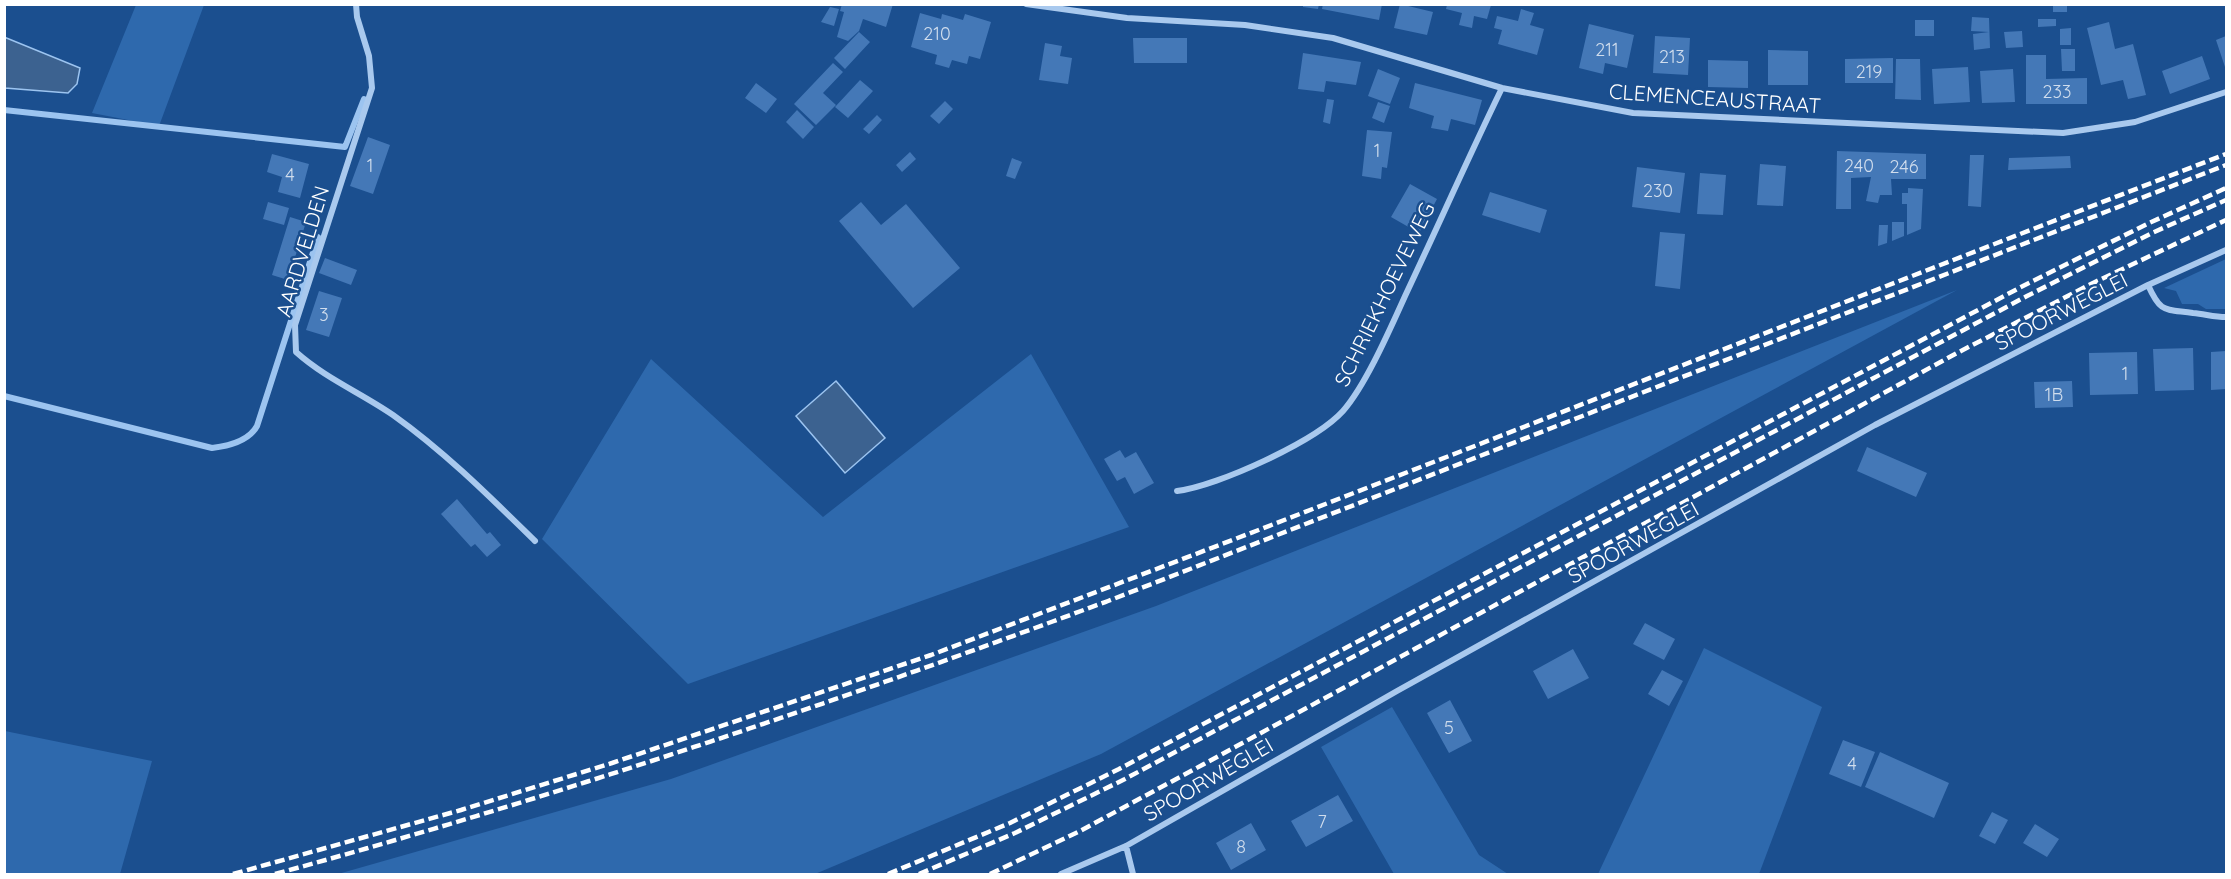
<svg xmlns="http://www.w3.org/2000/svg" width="2231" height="879" viewBox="0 0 2231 879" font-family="Quicksand,sans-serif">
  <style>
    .green { fill: #2e69ad }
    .water { fill: #3c6290; stroke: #9cc4f0; stroke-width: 1.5 }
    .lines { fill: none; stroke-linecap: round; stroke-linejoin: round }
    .stream { stroke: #9cc4f0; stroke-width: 6 }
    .building { fill: #4478b7 }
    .minor { stroke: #a9c9ee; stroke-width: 6 }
    .rail { stroke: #fff; stroke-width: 4.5; stroke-dasharray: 10 4.5; stroke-linecap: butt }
    .labels { text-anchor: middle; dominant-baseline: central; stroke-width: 5; stroke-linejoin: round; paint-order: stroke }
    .number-label { font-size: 18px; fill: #d0dded }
    .street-label { font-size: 21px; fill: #fff; stroke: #1b4f8f }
  </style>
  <rect width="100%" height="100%" fill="#1b4f8f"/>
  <path class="green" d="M136,5H204L159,126L92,113Z
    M2226,259V309H2206L2198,304H2182L2176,291L2164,288Z
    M1957,290L1101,754L815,874H338L671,779L1156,606Z
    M1031,354L1129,527L688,684L542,539L651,359L823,517Z
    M1704,648L1822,707L1759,874H1598Z
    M1392,707L1479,855L1508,874H1394L1321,747Z
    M5,731L152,761L120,874H5Z"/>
  <path class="water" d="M4,37L80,68L77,84L68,93L5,88Z
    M836,381L885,438L845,473L796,416Z"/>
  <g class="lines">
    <path class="stream" d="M4,110L345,147L364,99
      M4,396L212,448C229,446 249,441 257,426L318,237"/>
  </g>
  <path class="building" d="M842,4H893L886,27L863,19L859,31L848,41L837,37L844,12L840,11Z
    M1303,4H1319L1318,9L1303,7Z
    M1323,4H1382L1379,20L1322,9Z
    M1400,4L1433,12L1427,35L1394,28Z
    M2053,4H2067V12H2053Z
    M1447,5H1491L1487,19L1474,16L1472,28L1459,25L1462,13L1446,9Z
    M830,7L839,9L834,26L821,22Z
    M1521,9L1534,13L1530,25L1544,29L1537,55L1498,44L1502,30L1494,28L1497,16L1518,21Z
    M920,13L941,19L942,14L963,20L965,14L991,22L980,59L969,56L967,64L952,60L949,68L935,64L937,55L911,47Z
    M1972,17L1989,18L1990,48L1974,50L1973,34L1989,32L1971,31Z
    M2038,19H2056V26L2038,27Z
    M1915,20H1934V36H1915Z
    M2109,22L2115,49L2133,44L2146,95L2128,99L2123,80L2101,85L2087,28Z
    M1589,24L1634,35L1627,68L1605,63L1603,74L1579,68Z
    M2071,28V45H2060V29Z
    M2022,31L2023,47L2006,48L2004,32Z
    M859,32L870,42L845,69L834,58Z
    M1655,36L1690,38L1688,75L1653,73Z
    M2226,36V70L2216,40Z
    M1133,38H1187V63H1134Z
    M1045,43L1062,46L1060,56L1072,58L1068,84L1039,80Z
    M2061,49H2075V71H2062Z
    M1768,50L1808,51V85H1768Z
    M1303,53L1361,62L1356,85L1326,81L1324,92L1298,89Z
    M2026,55H2046V79L2087,78V104H2026Z
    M2202,56L2210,79L2170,94L2162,71Z
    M1893,58V83H1845V59Z
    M1896,59H1920L1921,100L1895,99Z
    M1708,60L1748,61V88L1708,87Z
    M833,63L843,72L823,93L836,105L816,125L794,104Z
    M1968,67L1970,102L1934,104L1932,69Z
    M1378,69L1400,78L1390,104L1368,96Z
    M2013,69L2015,102L1982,103L1980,71Z
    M860,80L873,91L848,118L835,107Z
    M756,83L777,99L766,113L745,98Z
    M1415,83L1482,100L1475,125L1451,119L1448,131L1431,128L1434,116L1409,108Z
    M1327,99L1334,100L1330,124L1323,122Z
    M945,101L953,109L939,124L930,116Z
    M1378,102L1390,106L1384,123L1372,118Z
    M797,110L814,127L803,139L786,122Z
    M877,115L882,120L869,134L863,129Z
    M1367,130L1392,132L1387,168L1382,167L1381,179L1362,176Z
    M368,137L390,145L373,194L350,186Z
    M1837,151L1926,154V179H1891L1892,195H1880L1878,203L1866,201L1871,177L1851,178V209H1836Z
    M910,152L916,159L902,172L896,165Z
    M272,154L309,164L300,198L278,192L282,177L267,172Z
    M1970,155H1984L1981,207L1968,206Z
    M2070,156L2071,168L2008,170L2009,158Z
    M1012,158L1022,162L1015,179L1006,176Z
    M1760,164L1786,166L1783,206L1757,205Z
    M1637,167L1685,173L1680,213L1632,207Z
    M1700,173L1726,175L1723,215L1697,214Z
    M1410,184L1437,199L1419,233L1391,217Z
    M1908,188L1923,189L1921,229L1907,235V204H1902V193H1908Z
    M1490,192L1547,210L1540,233L1482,215Z
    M268,202L289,208L284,225L263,219Z
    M861,202L881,225L906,204L960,268L913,308L839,221Z
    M290,217L306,222L288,280L272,275Z
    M1892,222H1904V236L1892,241Z
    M1879,225H1888L1887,243L1878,246Z
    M1660,232L1685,234L1680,289L1655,286Z
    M325,258L357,270L351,285L319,273Z
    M319,291L342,298L329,337L306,330Z
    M2193,348L2194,390L2155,391L2153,349Z
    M2226,351V389L2211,390V352Z
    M2137,352L2138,394L2090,395L2089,353Z
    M2072,381L2073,407L2035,408L2034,382Z
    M1867,447L1927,473L1916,497L1857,471Z
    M1120,450L1125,458L1136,452L1154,483L1134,494L1125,477L1117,481L1104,459Z
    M457,499L487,534L490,532L501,545L487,557L475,544L471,547L441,514Z
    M1645,623L1675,639L1664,660L1633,644Z
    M1573,649L1589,678L1548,699L1533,671Z
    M1662,670L1683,681L1669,706L1648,694Z
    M1450,700L1472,741L1449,753L1427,713Z
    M1843,740L1875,752L1861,787L1829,774Z
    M1880,752L1949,783L1934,818L1865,787Z
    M1338,795L1353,821L1306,847L1291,821Z
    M1992,812L2008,820L1995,844L1979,836Z
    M1251,823L1266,850L1231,870L1216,843Z
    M2035,824L2059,839L2047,857L2023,843Z"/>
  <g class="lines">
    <path class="minor" d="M356,4L357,17L369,56L372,88L295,325L296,352C325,378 361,393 393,415C445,452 490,497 535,541
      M1026,4L1127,18L1245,25L1333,38L1502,88L1633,113L2063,133L2135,122L2226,92
      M2148,285C2161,314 2165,309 2193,313C2205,314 2214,317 2226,317
      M1177,491C1218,486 1316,441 1343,411C1366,385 1391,327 1406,294C1438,226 1469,156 1502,88
      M1126,846L1133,874
      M1061,874L1126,846L1397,691L1875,425L2148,285L2226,250"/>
    <path class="rail" d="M233,874L461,810L612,763L931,655L1256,531L2226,154
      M275,874C557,797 834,703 1108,601L2226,165
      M888,874L1010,823L1119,769L2021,287L2147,224L2226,188
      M919,874L1015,833L1125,779L2027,296L2152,233L2226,200
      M990,874L1080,831L1204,764L1957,353L2093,283L2226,220"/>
  </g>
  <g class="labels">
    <g class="number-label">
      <text x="937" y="33">210</text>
      <text x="1607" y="49">211</text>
      <text x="1672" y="56">213</text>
      <text x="1869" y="71">219</text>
      <text x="2057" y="91">233</text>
      <text x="1377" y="150">1</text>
      <text x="370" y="165">1</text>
      <text x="1859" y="165">240</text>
      <text x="1904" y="166">246</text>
      <text x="290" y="174">4</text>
      <text x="1658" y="190">230</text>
      <text x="324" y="314">3</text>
      <text x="2125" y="373">1</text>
      <text x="2054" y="394">1B</text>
      <text x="1449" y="727">5</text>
      <text x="1852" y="763">4</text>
      <text x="1322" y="821">7</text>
      <text x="1241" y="846">8</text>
    </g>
    <g class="street-label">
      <text transform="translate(1715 98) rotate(4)">CLEMENCEAUSTRAAT</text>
      <text transform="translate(302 251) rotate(-73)">AARDVELDEN</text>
      <text transform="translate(1384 294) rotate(-64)">SCHRIEKHOEVEWEG</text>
      <text transform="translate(2061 311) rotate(-27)">SPOORWEGLEI</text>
      <text transform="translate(1633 542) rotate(-29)">SPOORWEGLEI</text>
      <text transform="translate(1208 779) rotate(-30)">SPOORWEGLEI</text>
    </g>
  </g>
  <rect width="2231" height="879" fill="none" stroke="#ffffff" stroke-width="12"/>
</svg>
